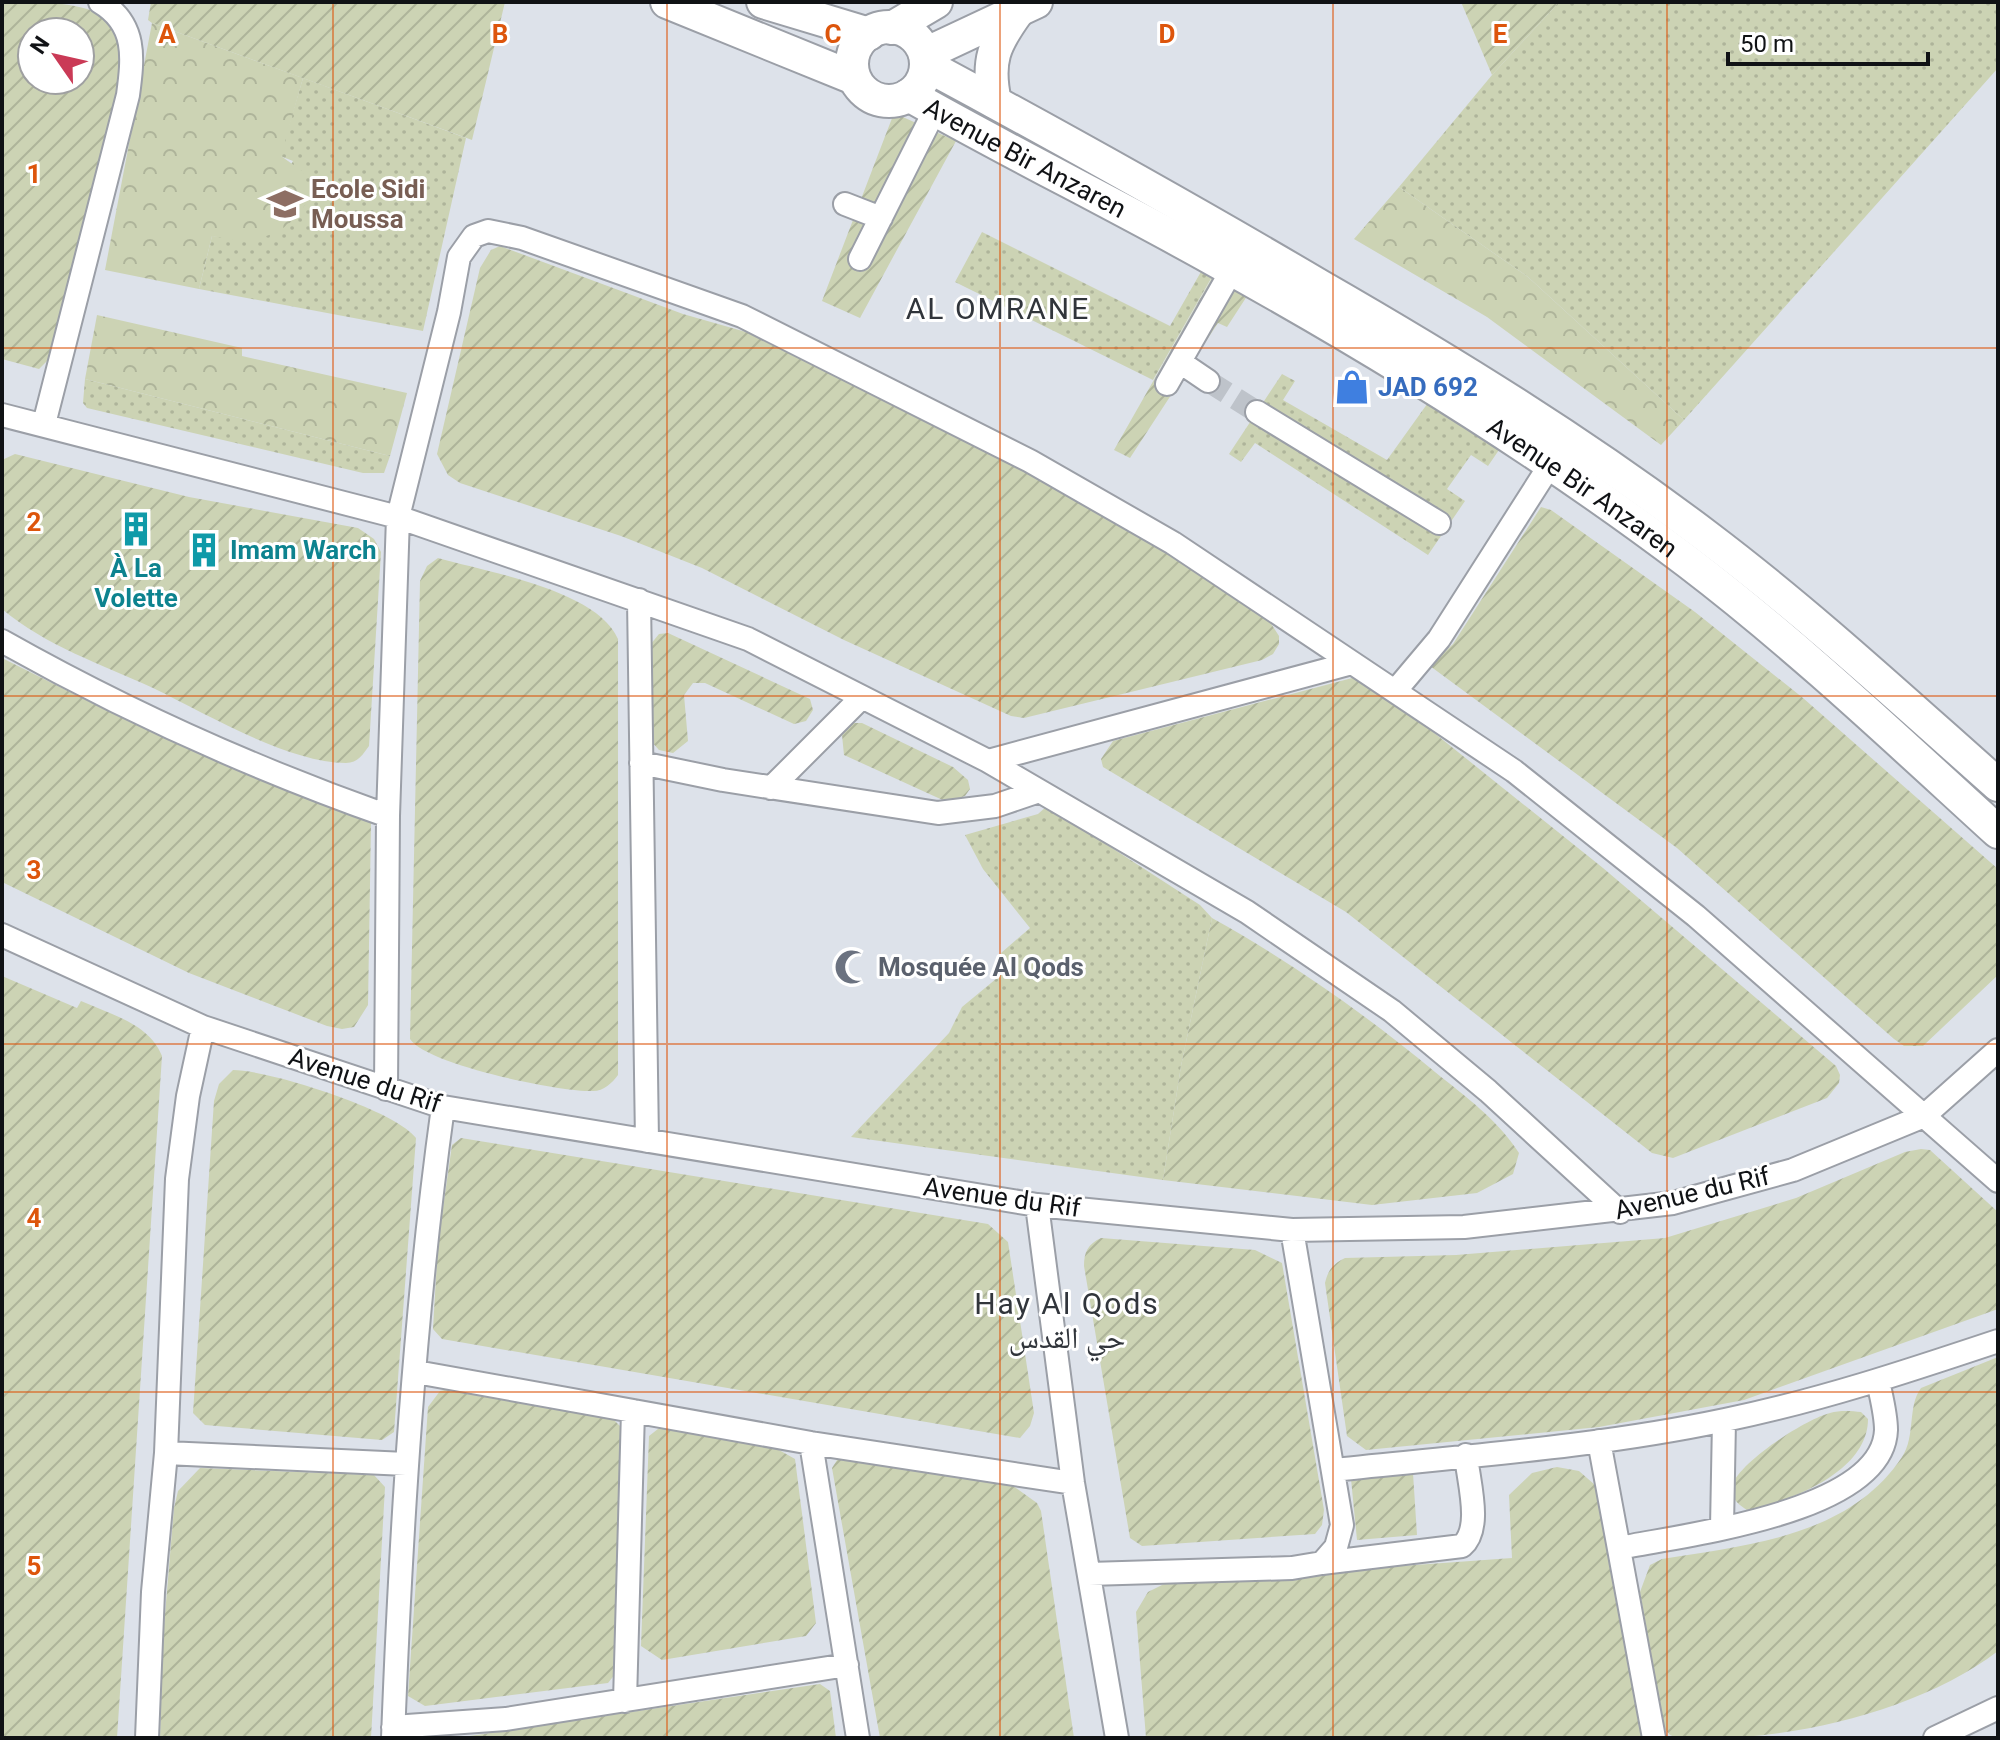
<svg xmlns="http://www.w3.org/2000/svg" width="2000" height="1740" viewBox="0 0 2000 1740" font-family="Roboto,'Noto Naskh Arabic',sans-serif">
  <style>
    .grass { fill: url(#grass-dots) }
    .forest { fill: url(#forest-crowns) }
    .garden { fill: url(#garden-furrows); fill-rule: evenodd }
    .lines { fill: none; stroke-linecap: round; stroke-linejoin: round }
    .minor-tunnel { stroke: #bec3ca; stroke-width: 22; stroke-dasharray: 22 11; stroke-linecap: butt }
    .minor-casing { stroke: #9b9fa7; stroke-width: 26 }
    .secondary-casing { stroke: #9b9fa7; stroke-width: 36 }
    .minor { stroke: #fff; stroke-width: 22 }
    .secondary { stroke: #fff; stroke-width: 32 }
    .grid { fill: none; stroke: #dd550c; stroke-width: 2; stroke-opacity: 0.55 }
    .labels { text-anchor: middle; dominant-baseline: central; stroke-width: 6; stroke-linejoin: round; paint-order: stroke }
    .street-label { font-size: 26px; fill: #101215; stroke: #fff }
    .education-label { font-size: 26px; font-weight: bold; fill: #785e54; stroke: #fff; text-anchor: start }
    .shop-label { font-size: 26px; font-weight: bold; fill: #366cbe; stroke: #fff; text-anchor: start }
    .culture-label { font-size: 26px; font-weight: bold; fill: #0d838f; stroke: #fff; text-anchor: start }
    .worship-label { font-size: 26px; font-weight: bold; fill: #5b616d; stroke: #fff; text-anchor: start }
    .quarter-label { font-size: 30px; letter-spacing: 2px; fill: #31353b; stroke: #fff }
    .grid-label { font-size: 26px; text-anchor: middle; font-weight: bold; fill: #dd550c; stroke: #fff; stroke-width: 6; stroke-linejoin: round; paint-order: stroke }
  </style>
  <defs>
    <pattern id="grass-dots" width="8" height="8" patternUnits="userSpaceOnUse" patternTransform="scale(2)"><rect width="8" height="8" fill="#ccd3b4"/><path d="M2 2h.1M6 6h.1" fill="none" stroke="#aeb49a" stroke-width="1.8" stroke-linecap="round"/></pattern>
    <pattern id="forest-crowns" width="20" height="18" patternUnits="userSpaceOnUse" patternTransform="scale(2)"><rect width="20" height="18" fill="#ccd3b4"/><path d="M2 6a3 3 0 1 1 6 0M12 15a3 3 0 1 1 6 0" fill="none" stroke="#aeb49a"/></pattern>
    <pattern id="garden-furrows" width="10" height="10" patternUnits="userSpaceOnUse" patternTransform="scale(2)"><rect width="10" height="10" fill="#ccd3b4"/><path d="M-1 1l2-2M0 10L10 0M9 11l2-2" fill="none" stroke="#aeb49a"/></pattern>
  </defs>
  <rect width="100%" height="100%" fill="#dde2ea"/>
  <path class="grass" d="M1559,2H1998V68L1684,420L1528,277L1399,187L1492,75Z
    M303,78L466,138L423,331L199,289L212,236L250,239L293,161L280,156Z
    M982,232L1170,326L1202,270L1213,275L1153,380L955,282Z
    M1282,374L1295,381L1283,400L1387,460L1430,400L1501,447L1488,466L1471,455L1447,489L1465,501L1428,555L1255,443L1241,462L1229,454Z
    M85,379L390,456L384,473H363L87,408L83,403Z
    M1047,806L1200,905L1212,918L1181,1066L1163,1180L851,1137L949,1033L962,1007L1008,969L1001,953L1030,928L983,869L965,835L1038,814Z"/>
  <path class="forest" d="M152,23L303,78L281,156L302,171L311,194C290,236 258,246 212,236L199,289L105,270Z
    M1399,187L1528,277L1684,420L1661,445L1487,317L1354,239Z
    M97,315L242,348V356L407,393L390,456L85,379Z"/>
  <path class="garden" d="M2,2C41,2 97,0 119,29C125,39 124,55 126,67L52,356L39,369L2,359ZM32,32H80V80H32Z
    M151,2H505L472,140L152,23L148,20Z
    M1461,2H1559L1492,75Z
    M894,113L956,141L860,318L822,301Z
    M500,246L683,314L746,332L1067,493L1195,569L1270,622L1279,636V644L1273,654L1262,660L1024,718L1011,716L844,640L702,568L621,536L460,483L448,475L437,454L480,268L491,250Z
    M1217,269L1251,290L1227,327L1218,323L1130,458L1114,450Z
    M15,454L189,497L358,528L374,539L381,552L369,746C363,754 358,763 346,763C286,762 207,714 153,688C101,664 46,646 2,609V460Z
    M1541,507L1551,510L1695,612L1803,698L1998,869V975L1923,1046H1904L1894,1039L1677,848L1430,666L1453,644Z
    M438,558C487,572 597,590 618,639V1075C612,1083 604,1091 593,1091C560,1092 427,1065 410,1039L420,581L427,566Z
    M668,633L810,699L813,710L806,721L794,724L705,683H693L684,695L688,741L673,753L659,750L651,741L650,645L659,634Z
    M2,658L122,718L368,818L371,823L368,1005L354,1027L342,1029L327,1026L189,973L2,882Z
    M1356,677L1373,684L1603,868L1836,1066L1840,1075L1839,1083L1827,1098L1673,1158L1652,1153L1346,912L1103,767L1101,759L1113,741Z
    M853,723H862L953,767L968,780L970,789L965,796L947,802L844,755L842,735Z
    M1212,918C1291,962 1365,1014 1435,1072C1466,1097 1497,1119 1519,1153L1513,1174L1477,1193L1372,1205L1163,1180L1181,1066Z
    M2,976L77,1008L81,1001C110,1014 150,1024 162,1056L117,1738H2Z
    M233,1070C269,1070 396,1110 416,1138L394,1432L382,1440L205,1425L193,1413L214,1101L219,1084Z
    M461,1138L988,1224L1008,1242L1034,1413L1030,1426L1020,1438L442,1339L433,1329L438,1243L452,1145Z
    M1921,1149L1930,1150L1998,1212V1309L1744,1400L1599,1427L1366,1450L1347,1436L1325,1283C1328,1270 1333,1264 1345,1258L1456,1255L1665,1238L1796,1198L1905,1152Z
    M1101,1238L1255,1250L1282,1263L1324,1510L1322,1525L1315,1534L1142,1546L1130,1538L1084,1266C1084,1252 1088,1244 1101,1238Z
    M1998,1357V1651C1925,1707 1804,1738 1712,1738C1699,1738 1681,1740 1670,1735L1664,1728L1640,1592L1650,1565L1662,1559C1747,1545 1849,1537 1902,1457C1916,1436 1907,1407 1921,1388Z
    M449,1389L611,1417L621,1427L616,1673L608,1683L425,1706L408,1696L428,1407L440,1391Z
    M1861,1412L1868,1419C1868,1472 1791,1501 1747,1510C1739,1505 1729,1497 1732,1486C1739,1462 1806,1419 1830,1413C1840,1410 1852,1411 1861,1412Z
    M663,1425L772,1446L795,1459L816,1623L806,1636L662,1660L641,1646L649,1436Z
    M839,1457L1009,1483L1037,1503L1041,1511L1074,1738H880L832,1468Z
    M1557,1467L1579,1471L1595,1485L1642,1738H1146L1136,1612L1148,1592L1166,1583L1512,1558L1509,1495L1532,1473Z
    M200,1468L374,1475L385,1487L371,1738H160L163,1638L174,1508L178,1491Z
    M1413,1473L1417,1535L1357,1540L1351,1479Z
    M820,1684L830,1691L836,1738H456Z"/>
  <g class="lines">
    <path class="minor-tunnel" d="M1208,381L1257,412"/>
    <g class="minor-casing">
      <path id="minor" d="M845,204L881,218
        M860,259L935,110
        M1180,362L1208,381
        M1167,384L1232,270
        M1257,412L1439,523
        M2,415L398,517L748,639L988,761L1247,912L1392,1011L1488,1091L1620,1212
        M44,424L128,95C133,58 137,24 100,2
        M639,600L647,1141
        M2,641C126,711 255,769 388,816
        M1396,690L1439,639L1550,465
        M988,761L1352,663
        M641,763L723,780L938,813L995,806L1039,791
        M771,788L862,697
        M2,935L203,1027L443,1107L1037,1205L1292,1230L1464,1227L1673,1203L1793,1170L1924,1116L1998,1050
        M386,1089L388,816L398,517L449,312L459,257L474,236L488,231L522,238L742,316L1030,461L1173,543L1514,771L1696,916L1998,1181
        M1037,1205L1073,1483L1117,1738
        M416,1372L811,1443L1073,1483
        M1599,1441L1654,1738
        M811,1443L858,1738
        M166,1453L406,1464
        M1334,1470C1464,1456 1597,1447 1725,1420C1818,1401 1908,1371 1998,1341
        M1722,1527L1724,1421
        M1620,1548C1682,1535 1883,1513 1886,1430C1886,1414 1881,1396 1878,1381
        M1322,1563L1462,1546C1483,1528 1468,1481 1466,1455
        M1089,1574L1292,1568L1322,1563L1336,1547L1342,1525L1292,1230
        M625,1701L633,1411
        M393,1727L506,1719L847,1665
        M147,1738L153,1592L166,1453L177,1179L188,1096L203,1027
        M393,1738C401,1527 414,1316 443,1107
        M1935,1738L1998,1708"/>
    </g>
    <g class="secondary-casing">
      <g id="secondary">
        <path d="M667,2L854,78"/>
        <path d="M763,2L869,34"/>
        <circle cx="889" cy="64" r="37"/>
        <path d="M892,28L936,2"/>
        <path d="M925,54L1036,2"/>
        <path d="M926,65C1058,136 1189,209 1318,285C1452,362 1583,443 1706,536C1808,613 1902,700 1998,785"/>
        <path id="s1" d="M909,95C1009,152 1113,203 1213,259C1376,349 1539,449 1688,562C1797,645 1897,740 1998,832"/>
        <path d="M995,102C986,61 994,44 1018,11"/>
      </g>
    </g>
    <use href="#minor" class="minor"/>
    <use href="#secondary" class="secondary"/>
  </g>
  <path class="grid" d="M333,2V1738M667,2V1738M1000,2V1738M1333,2V1738M1667,2V1738M2,348H1998M2,696H1998M2,1044H1998M2,1392H1998"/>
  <defs>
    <g id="school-bare" transform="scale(2.76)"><path d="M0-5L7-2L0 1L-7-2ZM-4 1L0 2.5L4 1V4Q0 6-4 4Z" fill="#8d6e63" stroke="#fff" stroke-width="2.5" paint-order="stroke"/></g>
    <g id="shop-bare" transform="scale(2.76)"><path d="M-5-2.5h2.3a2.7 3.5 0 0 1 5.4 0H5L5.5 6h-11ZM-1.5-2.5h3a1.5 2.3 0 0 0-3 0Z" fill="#3f7fe0" stroke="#fff" stroke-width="2.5" paint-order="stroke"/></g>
    <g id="building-bare" transform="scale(2.76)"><path d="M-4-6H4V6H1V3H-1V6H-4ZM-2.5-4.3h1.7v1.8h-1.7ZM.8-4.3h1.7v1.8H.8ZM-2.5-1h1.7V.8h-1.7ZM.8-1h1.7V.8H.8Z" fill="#0f9aa8" stroke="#fff" stroke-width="2.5" paint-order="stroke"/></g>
    <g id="mosque-bare" transform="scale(2.76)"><path d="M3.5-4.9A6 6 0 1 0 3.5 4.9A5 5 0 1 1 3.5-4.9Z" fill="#6b7280" stroke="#fff" stroke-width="2.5" paint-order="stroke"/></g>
  </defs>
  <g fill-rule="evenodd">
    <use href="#school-bare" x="285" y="204"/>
    <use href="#shop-bare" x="1352" y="387"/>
    <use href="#building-bare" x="136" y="529"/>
    <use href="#building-bare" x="204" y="550"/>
    <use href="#mosque-bare" x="852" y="967"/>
  </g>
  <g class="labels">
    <g class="street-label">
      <text stroke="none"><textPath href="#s1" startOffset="132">Avenue Bir Anzaren</textPath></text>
      <text stroke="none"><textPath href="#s1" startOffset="780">Avenue Bir Anzaren</textPath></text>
      <text transform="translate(365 1080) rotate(18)">Avenue du Rif</text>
      <text transform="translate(1692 1193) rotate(-13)">Avenue du Rif</text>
      <text transform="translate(1002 1197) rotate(8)">Avenue du Rif</text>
    </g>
    <g class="education-label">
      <text x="311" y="189">Ecole Sidi<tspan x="311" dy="30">Moussa</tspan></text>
    </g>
    <g class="shop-label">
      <text x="1378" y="387">JAD 692</text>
    </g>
    <g class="culture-label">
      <text x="230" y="550">Imam Warch</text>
      <text x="136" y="568" text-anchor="middle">À La<tspan x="136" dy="30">Volette</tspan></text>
    </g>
    <g class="worship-label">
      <text x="878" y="967">Mosquée Al Qods</text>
    </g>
    <g class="quarter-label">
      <text x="998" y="308">AL OMRANE</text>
      <text x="1067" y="1303">Hay Al Qods<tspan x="1067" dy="34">حي القدس</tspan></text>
    </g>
  </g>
  <g class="grid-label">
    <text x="167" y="43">A</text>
    <text x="500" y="43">B</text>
    <text x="833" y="43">C</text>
    <text x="1167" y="43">D</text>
    <text x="1500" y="43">E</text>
    <text x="34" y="183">1</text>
    <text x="34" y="531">2</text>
    <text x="34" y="879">3</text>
    <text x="34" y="1227">4</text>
    <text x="34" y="1575">5</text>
  </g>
  <rect width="2000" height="1740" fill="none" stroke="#101215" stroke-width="8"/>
  <g transform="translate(56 56) rotate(304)"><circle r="38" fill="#ffffff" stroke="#9fa0a1" stroke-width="2"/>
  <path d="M0-6L14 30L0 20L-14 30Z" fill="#ca3a56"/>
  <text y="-12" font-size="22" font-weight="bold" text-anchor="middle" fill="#101215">N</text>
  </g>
  <path d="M1728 52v12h200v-12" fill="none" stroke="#101215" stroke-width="4"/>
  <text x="1740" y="52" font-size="24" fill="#101215" stroke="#ffffff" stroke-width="6" paint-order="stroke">50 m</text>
</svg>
